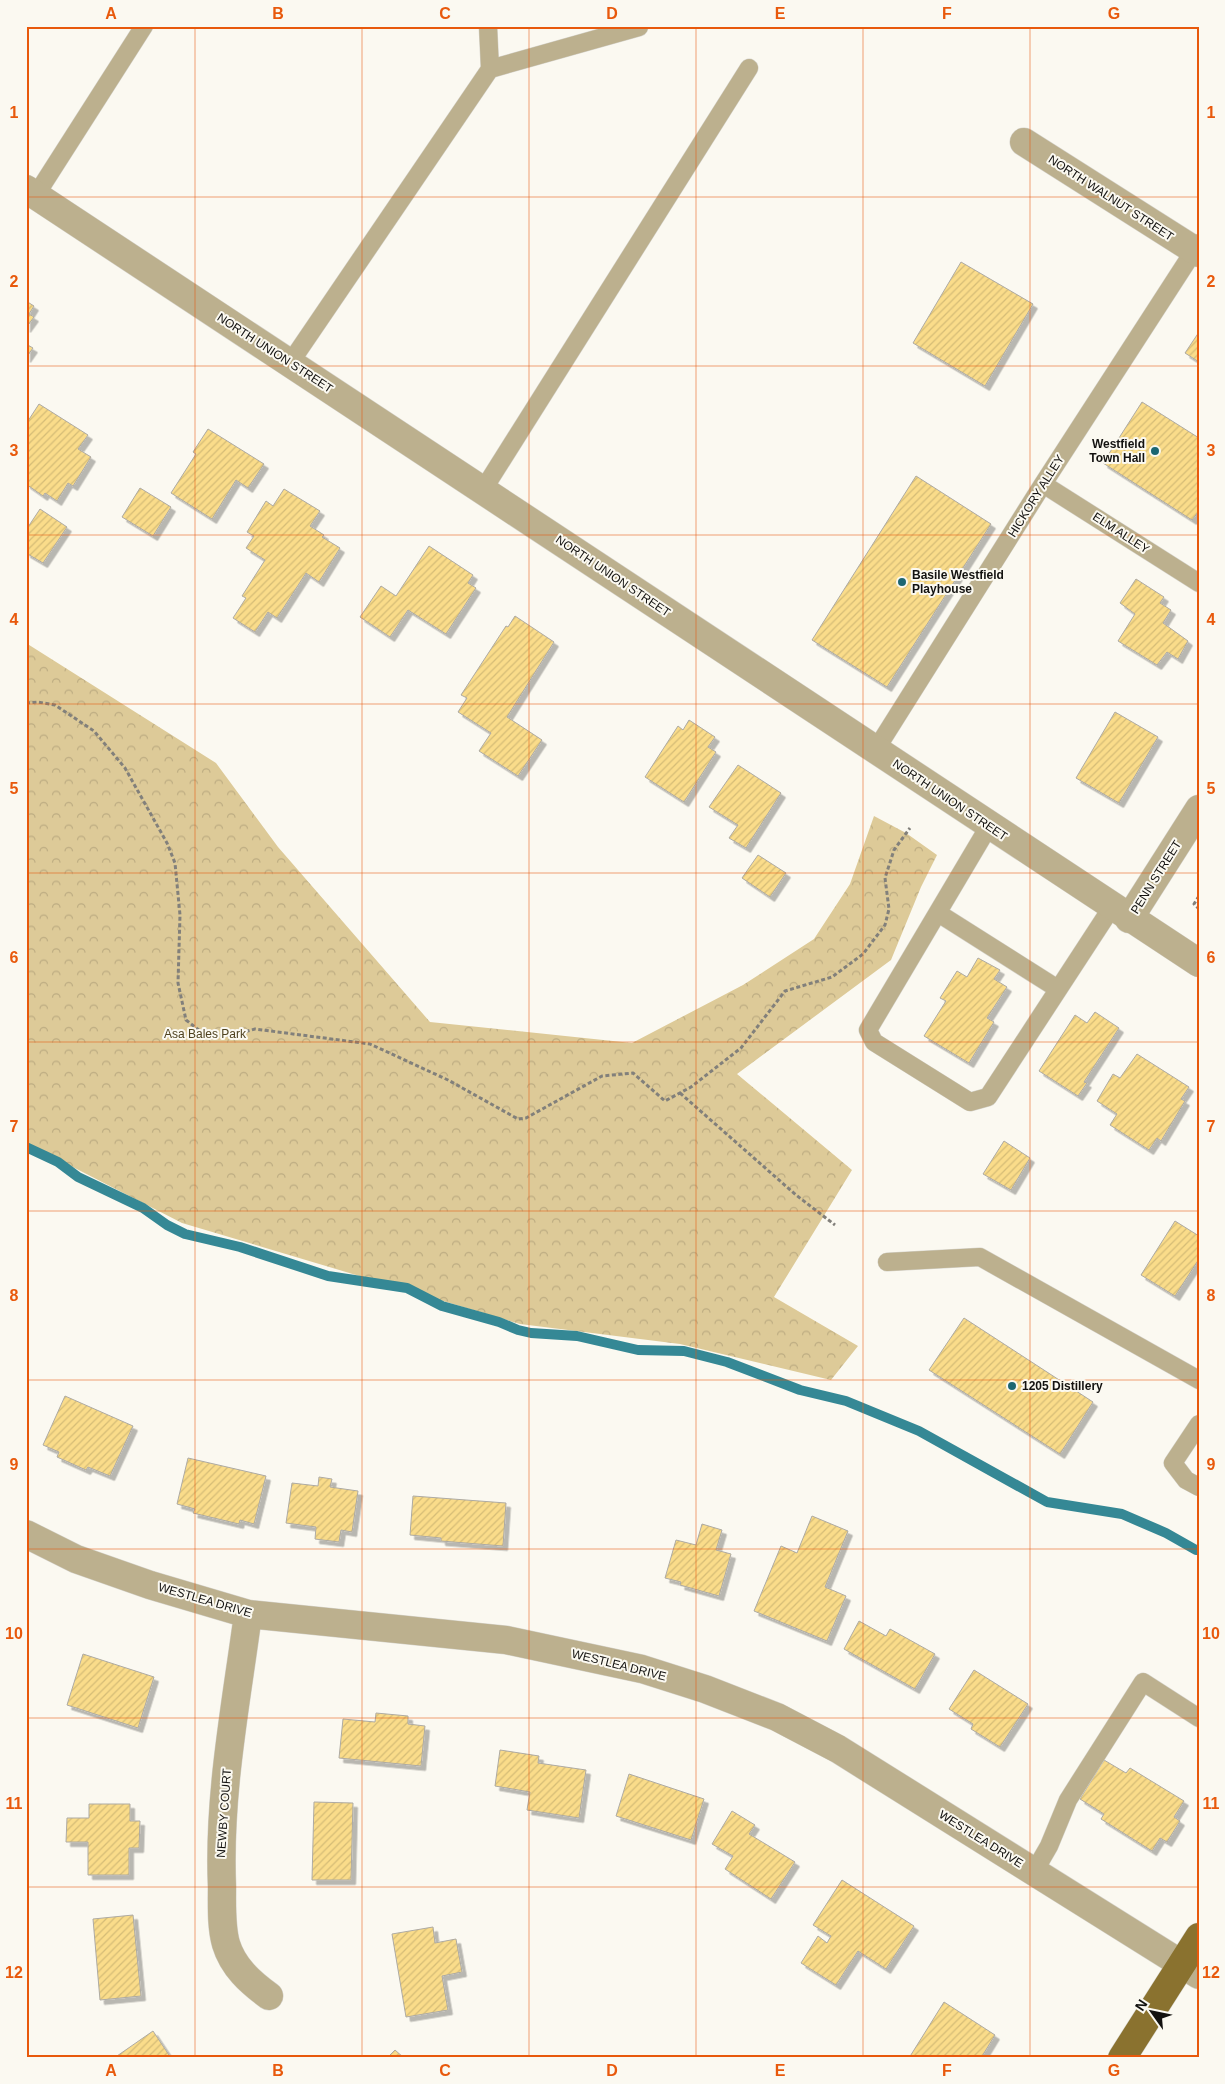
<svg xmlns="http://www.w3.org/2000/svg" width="1225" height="2084" viewBox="0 0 1225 2084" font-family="Helvetica,sans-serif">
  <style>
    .park { fill: url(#park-crowns) }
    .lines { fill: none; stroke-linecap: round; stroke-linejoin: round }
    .stream { stroke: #358895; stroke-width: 10 }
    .building { fill: url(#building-hatch); stroke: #adaaa3; filter: url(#shadow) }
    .service-casing { stroke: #d6d4cd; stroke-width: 19 }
    .minor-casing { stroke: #d6d4cd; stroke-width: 29 }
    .tertiary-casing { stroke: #d6d4cd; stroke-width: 29 }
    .primary-casing { stroke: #d6d4cd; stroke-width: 29 }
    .path { stroke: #82807b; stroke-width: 3; stroke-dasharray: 4 2.5; stroke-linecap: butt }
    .service { stroke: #bcb08e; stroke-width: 18 }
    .minor { stroke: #bcb08e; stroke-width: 28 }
    .tertiary { stroke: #bcb08e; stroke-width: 28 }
    .primary { stroke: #8a722f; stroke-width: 28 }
    .grid { fill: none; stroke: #e8590c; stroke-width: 1; stroke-opacity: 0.55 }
    .poi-dot { fill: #1c6672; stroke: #fbf9f1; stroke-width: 2 }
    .labels { text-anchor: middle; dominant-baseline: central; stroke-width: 4; stroke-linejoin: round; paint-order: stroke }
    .street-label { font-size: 12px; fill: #131210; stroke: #fbf9f1 }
    .poi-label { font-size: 12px; font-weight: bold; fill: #131210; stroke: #fbf9f1; text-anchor: start }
    .park-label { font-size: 12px; fill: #4e411e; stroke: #fbf9f1 }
    .neatline { fill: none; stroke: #e8590c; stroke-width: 2 }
    .grid-label { font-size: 16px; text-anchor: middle; font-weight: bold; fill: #e8590c }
  </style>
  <defs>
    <pattern id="park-crowns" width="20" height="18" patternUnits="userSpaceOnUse" patternTransform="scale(1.25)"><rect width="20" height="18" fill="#ddca98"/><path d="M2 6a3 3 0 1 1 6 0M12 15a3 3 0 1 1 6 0" fill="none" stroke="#bdac82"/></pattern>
    <pattern id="building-hatch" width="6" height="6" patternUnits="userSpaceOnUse" patternTransform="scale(1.25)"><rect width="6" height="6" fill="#fadc8a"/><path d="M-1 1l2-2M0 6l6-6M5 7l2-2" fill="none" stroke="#d5bc76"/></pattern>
    <filter id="shadow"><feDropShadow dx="4.5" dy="4.5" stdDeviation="0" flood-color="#0004"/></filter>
  </defs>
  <rect width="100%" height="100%" fill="#fbf9f1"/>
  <path class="park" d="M26,643L216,763L278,847L430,1022L632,1043L743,985L814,939L850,884L874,816L906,833L937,855L921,887L891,960L737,1074L852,1170L774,1297L858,1346L831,1380L680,1344L520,1324L182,1223L26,1143Z"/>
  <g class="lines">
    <path class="stream" d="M26,1147L58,1162L78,1177L143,1208L167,1225L185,1234L240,1247L328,1276L407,1288L442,1306L499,1322L518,1330L531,1333L577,1336L638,1350L684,1351L727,1362L800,1390L846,1401L919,1431L1047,1502L1122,1514L1166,1533L1196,1550"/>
  </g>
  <path class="building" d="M961,262L1033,304L985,386L913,343Z
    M26,301L34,306L29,314L34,317L26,328Z
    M1199,332V362L1185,353Z
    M26,344L33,348L26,358Z
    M1142,402L1199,438V511L1192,520L1103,463Z
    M39,404L88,435L78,449L91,457L73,486L68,483L57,501L45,493L43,496L26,484V424Z
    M208,429L264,464L248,488L236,480L212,519L171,493L196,454L193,452Z
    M916,476L991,524L887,687L812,640Z
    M140,488L171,507L153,536L122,517Z
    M284,489L320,511L310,526L324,535L322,537L340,548L319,582L306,573L277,618L268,612L255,632L233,618L246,598L242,596L265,560L246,548L254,536L247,532L266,501L273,506Z
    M40,509L67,527L43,563L26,553V530Z
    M429,546L473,575L468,583L476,588L446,634L408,610L390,637L360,617L381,586L396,596Z
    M1136,579L1164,597L1160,603L1171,610L1163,623L1188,641L1178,659L1167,652L1157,665L1118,641L1135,614L1120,603Z
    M515,616L554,642L507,717L542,740L518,776L479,751L491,733L458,712L467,698L461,695L506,626L508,627Z
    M1115,712L1158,737L1119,803L1076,778Z
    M689,720L715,737L708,747L716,752L684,802L645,777L678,726L683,730Z
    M738,765L781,793L746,848L729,838L738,825L709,807Z
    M758,855L786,873L770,897L742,878Z
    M978,958L1000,970L994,979L1007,987L987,1018L994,1022L969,1063L924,1036L946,1001L940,998L957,971L967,977Z
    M1095,1012L1119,1028L1084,1082L1087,1083L1078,1096L1039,1071L1075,1015L1087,1023Z
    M1137,1054L1189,1087L1181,1099L1185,1101L1161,1141L1157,1138L1149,1150L1110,1125L1117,1114L1097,1101L1113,1074L1120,1078Z
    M1004,1141L1030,1158L1011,1190L983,1174Z
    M1175,1221L1199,1236V1259L1175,1296L1141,1275Z
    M964,1318L1093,1402L1060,1454L929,1370Z
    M65,1396L133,1426L110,1476L88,1467L86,1470L57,1457L59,1452L43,1445Z
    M188,1458L266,1476L254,1524L240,1520L239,1524L193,1513L195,1509L177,1504Z
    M319,1477L332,1479L330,1487L358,1491L352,1532L341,1530L339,1542L315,1539L316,1527L286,1523L292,1483L318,1486Z
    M413,1496L506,1503L503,1546L441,1541V1538L410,1535Z
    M812,1516L848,1531L825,1587L846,1596L827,1641L754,1611L781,1546L797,1553Z
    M702,1524L722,1530L716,1550L731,1554L719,1596L680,1585L681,1582L665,1578L676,1540L696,1545Z
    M859,1621L886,1636L890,1629L935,1654L915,1689L844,1649Z
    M83,1654L154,1677L138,1728L67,1705Z
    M974,1670L1028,1704L1000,1747L971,1729L973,1724L949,1709Z
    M376,1713L408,1716V1724L425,1726L421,1766L339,1758L343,1719L375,1722Z
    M500,1750L539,1756L538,1763L586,1770L579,1818L527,1810L530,1792L495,1786Z
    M1104,1760L1126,1773L1130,1768L1184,1801L1174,1817L1180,1821L1167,1842L1160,1838L1152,1851L1101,1819L1104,1814L1080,1799Z
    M629,1774L704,1799L691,1840L616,1816Z
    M314,1802L353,1803L351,1880H312Z
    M89,1804H130V1821H140L139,1848H129V1875H88V1842H66L67,1818H89Z
    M732,1811L755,1825L749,1834L795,1862L771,1899L725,1869L733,1856L712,1844Z
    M842,1880L914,1926L886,1969L858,1951L836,1985L801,1963L818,1936L827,1943L831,1936L813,1925Z
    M133,1915L141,1996L100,2000L93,1919Z
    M433,1927L435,1943L456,1939L462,1972L442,1976L448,2010L406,2017L392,1934Z
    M944,2002L995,2035L981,2058H909Z
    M153,2031L171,2058H118L117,2056Z
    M395,2050L404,2058H387Z"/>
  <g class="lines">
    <g class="service-casing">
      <path id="service" d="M490,69L639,27
        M36,195L144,26
        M290,363L490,69L488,26
        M1043,484L1199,583
        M483,490L749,68
        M875,751L1043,484L1199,243
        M989,826L868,1030L874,1042L970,1102L988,1097L1112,907
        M938,913L1058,989
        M887,1262L980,1257L1199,1380
        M1199,1424L1173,1463L1186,1480L1199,1487
        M1034,1872L1049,1846L1068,1800L1143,1682L1199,1718"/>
    </g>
    <g class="minor-casing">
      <path id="minor" d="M1024,142L1199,253
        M1129,919L1199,809
        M26,1534L76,1559L150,1585L248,1614L506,1640L642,1669L705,1689L777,1717L838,1749L1199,1975
        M248,1614C236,1705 218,1795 222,1887C222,1905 221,1927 226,1944C233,1967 250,1982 269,1996"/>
    </g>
    <g class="tertiary-casing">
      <path id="tertiary" d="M26,189L1199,963"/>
    </g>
    <g class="primary-casing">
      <path id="primary" d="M1122,2058L1199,1937"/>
    </g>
    <path class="path" d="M26,703L38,702L55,705L94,731L125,768L167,843L175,863L180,915L178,983L186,1020L200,1031L212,1036L233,1035L255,1029L370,1044L448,1080L518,1119L526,1118L602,1076L633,1073L665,1101L691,1087L741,1048L785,991L832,977L863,954L885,925L889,909L885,878L894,850L910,828
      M1199,896L1194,904L1199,909
      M680,1093L796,1195L835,1225"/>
    <use href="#service" class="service"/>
    <use href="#minor" class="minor"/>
    <use href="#tertiary" class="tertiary"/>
    <use href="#primary" class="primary"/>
  </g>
  <path class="grid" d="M195,26V2058M362,26V2058M529,26V2058M696,26V2058M863,26V2058M1030,26V2058M26,197H1199M26,366H1199M26,535H1199M26,704H1199M26,873H1199M26,1042H1199M26,1211H1199M26,1380H1199M26,1549H1199M26,1718H1199M26,1887H1199"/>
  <g class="poi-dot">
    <circle cx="1155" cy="451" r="5"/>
    <circle cx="902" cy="582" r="5"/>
    <circle cx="1012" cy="1386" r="5"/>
  </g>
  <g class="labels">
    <g class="street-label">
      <text transform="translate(1111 198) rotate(33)">NORTH WALNUT STREET</text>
      <text transform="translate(275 353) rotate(33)">NORTH UNION STREET</text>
      <text transform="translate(1036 496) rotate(-58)">HICKORY ALLEY</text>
      <text transform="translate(1121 533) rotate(33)">ELM ALLEY</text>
      <text transform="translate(613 576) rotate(34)">NORTH UNION STREET</text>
      <text transform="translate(950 800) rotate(34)">NORTH UNION STREET</text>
      <text transform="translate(1156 877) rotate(-58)">PENN STREET</text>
      <text transform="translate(205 1600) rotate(16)">WESTLEA DRIVE</text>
      <text transform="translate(619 1665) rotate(14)">WESTLEA DRIVE</text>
      <text transform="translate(224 1813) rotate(-86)">NEWBY COURT</text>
      <text transform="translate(981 1839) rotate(32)">WESTLEA DRIVE</text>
    </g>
    <g class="poi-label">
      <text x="1145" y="444" text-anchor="end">Westfield<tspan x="1145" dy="14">Town Hall</tspan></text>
      <text x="912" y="575">Basile Westfield<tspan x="912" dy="14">Playhouse</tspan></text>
      <text x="1022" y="1386">1205 Distillery</text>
    </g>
    <g class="park-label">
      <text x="205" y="1034">Asa Bales Park</text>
    </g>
  </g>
  <rect width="1225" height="2084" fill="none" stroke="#fbf9f1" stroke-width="55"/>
  <g transform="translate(1152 2012) rotate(303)" stroke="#fbf9f1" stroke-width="4" paint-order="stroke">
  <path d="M0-4L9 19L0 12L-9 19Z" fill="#131210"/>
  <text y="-8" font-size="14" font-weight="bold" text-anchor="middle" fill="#131210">N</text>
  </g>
  <rect x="28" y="28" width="1170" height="2028" class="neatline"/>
  <g class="grid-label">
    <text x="111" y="19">A</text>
    <text x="278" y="19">B</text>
    <text x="445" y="19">C</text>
    <text x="612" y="19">D</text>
    <text x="780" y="19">E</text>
    <text x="947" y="19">F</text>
    <text x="1114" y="19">G</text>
    <text x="14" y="118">1</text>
    <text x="1211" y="118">1</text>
    <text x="14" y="287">2</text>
    <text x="1211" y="287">2</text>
    <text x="14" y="456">3</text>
    <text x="1211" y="456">3</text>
    <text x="14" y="625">4</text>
    <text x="1211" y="625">4</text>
    <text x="14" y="794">5</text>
    <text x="1211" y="794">5</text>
    <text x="14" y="963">6</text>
    <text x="1211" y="963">6</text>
    <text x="14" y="1132">7</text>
    <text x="1211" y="1132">7</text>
    <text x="14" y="1301">8</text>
    <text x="1211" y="1301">8</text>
    <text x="14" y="1470">9</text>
    <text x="1211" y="1470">9</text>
    <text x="14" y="1639">10</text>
    <text x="1211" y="1639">10</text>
    <text x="14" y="1809">11</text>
    <text x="1211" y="1809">11</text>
    <text x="14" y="1978">12</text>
    <text x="1211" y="1978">12</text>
    <text x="111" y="2076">A</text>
    <text x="278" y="2076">B</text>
    <text x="445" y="2076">C</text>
    <text x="612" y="2076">D</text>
    <text x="780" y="2076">E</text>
    <text x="947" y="2076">F</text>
    <text x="1114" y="2076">G</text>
  </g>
</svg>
